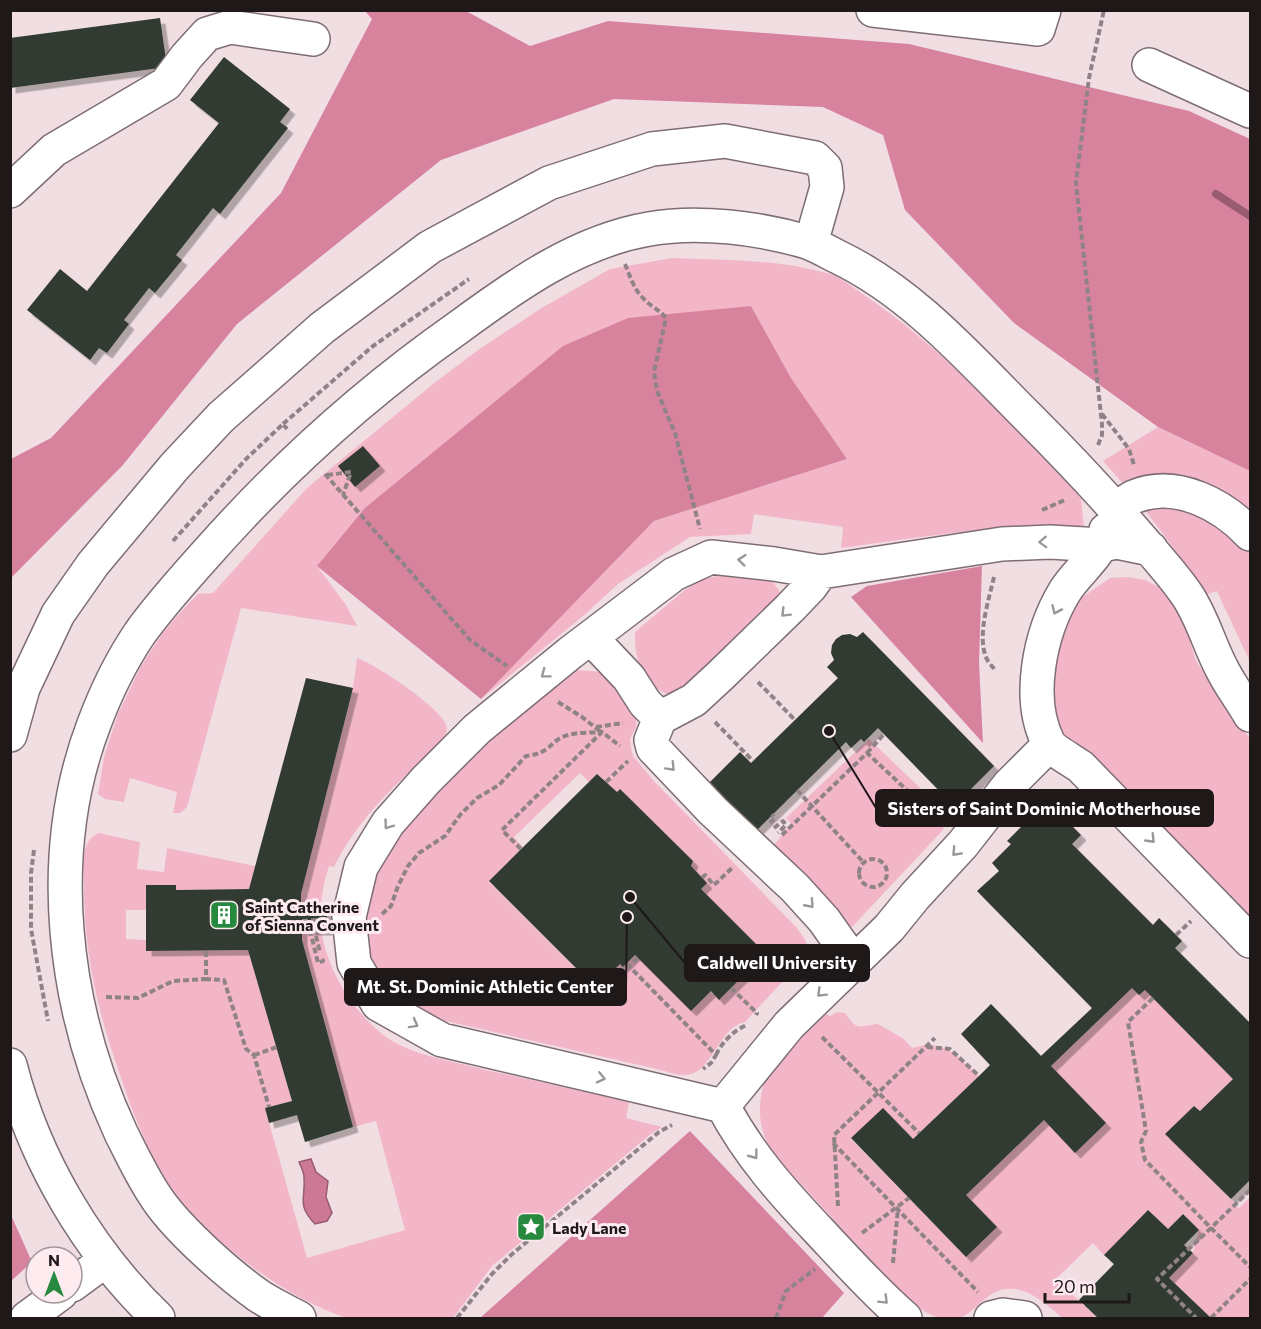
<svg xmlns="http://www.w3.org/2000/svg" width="1261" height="1329" viewBox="0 0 1261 1329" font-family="Commissioner,sans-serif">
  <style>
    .green { fill: #f3b6c8; fill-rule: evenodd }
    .forest { fill: #d8839e }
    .water { fill: #cd7894; stroke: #985b6f; stroke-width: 1.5 }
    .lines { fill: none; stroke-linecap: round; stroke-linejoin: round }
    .stream { stroke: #985b6f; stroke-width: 8 }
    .building { fill: #303a31; filter: url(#shadow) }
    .minor-casing { stroke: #7e6e72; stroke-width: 36 }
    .path { stroke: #908386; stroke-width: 4; stroke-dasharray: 6 3; stroke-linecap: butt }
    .minor { stroke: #fff; stroke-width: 33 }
    .oneway { stroke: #9a9798 }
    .labels { text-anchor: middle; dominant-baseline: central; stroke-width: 6; stroke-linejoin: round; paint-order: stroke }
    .poi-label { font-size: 16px; font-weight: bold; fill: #1e1819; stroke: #fdebf0; text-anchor: start }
    .leader { fill: none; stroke: #1e1819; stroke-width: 2 }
    .callout-dot { fill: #1e1819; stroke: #fdebf0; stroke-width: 2 }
    .callout { fill: #1e1819; stroke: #1e1819; stroke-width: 2 }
    .callout-label { font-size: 18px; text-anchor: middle; font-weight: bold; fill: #fff }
  </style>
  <defs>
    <filter id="shadow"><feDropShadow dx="5.5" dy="5.5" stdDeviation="0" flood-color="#0004"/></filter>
  </defs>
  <rect width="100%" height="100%" fill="#f0dee3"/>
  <path class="green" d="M672,258C724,260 779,259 830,274C842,277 854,289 864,295C943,348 1006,419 1071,487L1081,499L1084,528C1003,523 921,537 841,548L843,527L754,514L751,534L690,537L618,584L582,617L481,699L654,521L847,459L791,378L751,306L317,566L346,605L357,626L241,608L187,807L180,813H173L177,792L130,778L124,802L105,799L98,794L104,757L118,714L141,666L164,631L188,604L198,594L213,593L307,488L433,384L478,350L540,309L610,269Z
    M1158,427L1250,471V662L1217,591L1205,595C1175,547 1141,503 1103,461Z
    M728,574L771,579L780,592L774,607L674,697C643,687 634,662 635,632L686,589L703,579Z
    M1128,577L1145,580L1159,587L1171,598L1185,625L1196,661L1250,739V925L1066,739L1058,723L1052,695L1055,642L1077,601L1110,578Z
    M357,658C377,665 433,703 444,721C448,727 447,733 445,739C403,777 359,816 334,867L329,866C323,885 319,905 321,925C324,968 357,1020 394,1042C418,1056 455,1062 482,1069C531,1080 580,1091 629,1102L626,1118L662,1127L652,1133L492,1266L453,1318H347C290,1300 216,1246 179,1198C150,1159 134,1117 119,1072C97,1009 84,952 84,885C84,868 79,841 99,833L140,842L137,869L164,872L167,848L255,866L249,889L176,890V885H146V910H126V939L146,940V951L248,950L292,1101L265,1108L307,1258L405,1230L376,1121L353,1127L302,940L301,894L353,688Z
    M576,670L603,672L637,712L636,727L630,739L631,748L633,756L653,780L797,928C803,937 810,944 807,955L745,1022C717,1028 712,1076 684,1075C676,1075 668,1072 661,1070L437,1019L401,1000L393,993L376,969L368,949L362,912L382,854L461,763L565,675ZM626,763L607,783L617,792L620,789L693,861L691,867L707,883L701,889L757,945L737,965L745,974L720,999L710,992L691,1011L635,955L623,967L620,964L595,988L489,882L523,847L514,837L580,773L589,782L597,774L606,782Z
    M869,739L943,810C948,818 947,822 942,831L852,927L836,921L774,849L775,844L791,823L786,818Z
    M1132,988L1139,995L1145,990L1233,1079L1200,1111L1194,1106L1166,1134L1239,1208L1250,1197V1318H1211L1169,1278L1193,1253L1199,1230L1183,1214L1168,1229L1148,1210L1104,1255L1093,1243L1056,1279L1097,1318H1062C1041,1298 1013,1275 985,1299C978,1304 968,1316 959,1318C938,1323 919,1309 904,1296L775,1156C756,1129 755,1097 771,1068L826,1014L830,1016L837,1012L845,1013C858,1032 858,1026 878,1024L904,1039L912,1048C945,1038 957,1056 979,1076L913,1139L883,1109L851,1139L966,1257L997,1227L966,1195L1044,1120L1074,1151L1106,1123L1051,1066Z"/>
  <path class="forest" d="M365,11H466L530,46L608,21L909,44L1189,111L1250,139V471L1158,427L1014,323L905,210L883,135L823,107L614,99L441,160L237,324L122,466L11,578V459L51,438L281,193L372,19Z
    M751,306L791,378L847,459L654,521L481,699L317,566L365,508L563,346L628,318Z
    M982,566L979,663L983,743L851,597L867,586Z
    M690,1131L844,1293L822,1318H480Z
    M11,1215L32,1262L11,1281H10Z"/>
  <path class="water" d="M311,1159L316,1172L328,1181L326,1197L332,1213L327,1221L315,1224C296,1204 306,1199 304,1177C304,1172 301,1167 299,1162Z"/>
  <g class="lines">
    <path class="stream" d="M1216,194L1250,216"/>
  </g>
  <path class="building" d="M160,18L167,67L10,88V38Z
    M224,57L290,109L280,122L288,128L220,214L213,208L176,255L182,260L155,293L149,288L124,320L129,324L107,353L99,348L90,360L27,310L60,269L87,291L219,123L190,100Z
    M363,446L380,466L355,487L338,466Z
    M863,632L994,766L954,806L878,728L864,742L861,739L851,748L846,742L753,834L706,786L740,752L751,763L838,678L827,667L834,660L831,653L832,645L836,639L842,635L850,634L857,637Z
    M306,678L353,688L301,894V910H327V930H302V940L353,1127L305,1142L297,1115L269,1123L265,1108L292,1101L248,950L146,951V885H176V890L249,889Z
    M597,774L617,792L620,789L693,861L691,866L707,883L701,889L757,945L737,965L745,974L719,1000L711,991L691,1011L635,955L623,967L620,964L596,988L489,881Z
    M1047,801L1081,835L1072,844L1153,925L1159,918L1182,941L1175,948L1250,1023V1180L1231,1199L1165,1134L1194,1106L1200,1111L1233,1079L1145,990L1139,995L1132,988L1051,1066L1106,1123L1075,1153L1044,1120L966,1195L997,1227L966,1257L851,1138L883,1108L913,1139L979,1076L990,1065L961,1034L991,1004L1041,1056L1092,1008L977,891L999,871L992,863L1011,844L1007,841Z
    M1148,1210L1168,1229L1183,1214L1199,1230L1184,1245L1193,1253L1169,1278L1211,1318H1098L1079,1300L1114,1264L1104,1255Z"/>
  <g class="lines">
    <g class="minor-casing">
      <path id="minor" d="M873,10L1038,29L1044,10
        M1149,65L1250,111
        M10,191L54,150L166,84L187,56L207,34L230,27L313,39
        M1116,509C1122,505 1129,498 1136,496C1177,480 1223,505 1250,534
        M1106,530C1102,555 1078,570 1065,591C1040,632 1026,698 1048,742C1052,750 1073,761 1081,767L1250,941
        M592,639L629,678L645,703L660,718
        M10,735L23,688L58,614L93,564L175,466L221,417L322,328L430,247L549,183L652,149L725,141L815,158L825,168L827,187L811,243
        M853,961L824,920L795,888L713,811L653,748L651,740L660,718L694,700L721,675L790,608L811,586L821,572L1002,544L1050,542L1101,545L1117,542L1151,549
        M10,1065C34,1159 88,1251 158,1318
        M723,1106L442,1040L378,1004L354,963L349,917L361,867L388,823L426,780L477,729L570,653L674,574L711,557L774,564L821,572
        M723,1106L789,1025L889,928L915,896L963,844L1009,785L1049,745
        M723,1106C749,1155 783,1193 821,1233C848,1262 875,1292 905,1318
        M72,1285L106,1260
        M27,1318L61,1293
        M299,1318C286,1311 271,1304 259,1296C228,1274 182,1233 160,1203C144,1181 133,1157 121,1133C63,1008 44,855 94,724C106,692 121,661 140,633C160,605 183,580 206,554C282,468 365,393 459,327C516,285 578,241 649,229C698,220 760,228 807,242C818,246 828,252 838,257C913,293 970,359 1028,417C1066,455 1102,493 1137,534C1154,554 1172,573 1187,595C1202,617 1209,644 1221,667C1229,684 1241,699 1250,715
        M991,1318L1003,1315L1025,1318"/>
    </g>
    <path class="path" d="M625,264C630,276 634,290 644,299C651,307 659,309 666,318L654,372L657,391L675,433L700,529
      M1102,414L1129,449L1134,465
      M283,424L373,346L469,279
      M1098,445L1102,435V424L1076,183L1089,78L1104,10
      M325,474L470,640L507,666
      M327,475L351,472L343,495
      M1042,510L1065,500
      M173,541L246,459L283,424L287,429
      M994,669C992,666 987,661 986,657C977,635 989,599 994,577
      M758,682L795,720
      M558,702L582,717L601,732
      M715,722L753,761
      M596,727L623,723
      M867,753L884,734
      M606,782L628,761
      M797,790L864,863
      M1064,818L1077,805
      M770,823L775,818L772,814
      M774,828L783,821L786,825L778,833
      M782,835L867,753L941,822
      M521,849L502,830L602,732L620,746
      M34,850L31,873V929L48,1021
      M859 873a14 14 0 1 1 28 0a14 14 0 1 1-28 0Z
      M702,878L705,875L714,885L732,868
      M382,914L391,906L398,886L408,866L419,853L445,836L460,815L477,798L499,785L526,756C553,753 549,740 568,735C578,732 591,733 602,732
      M302,921L319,920
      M309,921L310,930L318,963L323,961L322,959
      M320,933L315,932L320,952
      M1176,935L1191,921
      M206,951V979L224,980L246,1049L254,1055L269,1107
      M638,958L629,966L716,1055L711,1063L703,1069
      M799,969L810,957L811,954
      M731,988L757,1013L756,1015
      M106,997L138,998L173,981L206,979
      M1153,998L1128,1022L1146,1131L1141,1142L1145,1160L1211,1228L1157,1279L1196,1318
      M822,1037L919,1133
      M927,1047L950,1049L979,1076
      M254,1055L277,1047
      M716,1055C722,1042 734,1030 747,1025
      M833,1143L978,1292
      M1250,1190L1211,1228L1250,1267
      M838,1206L834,1135L935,1038
      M862,1233L909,1198
      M893,1263L898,1208
      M457,1318L492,1274L511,1255L659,1132L672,1125
      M776,1318L786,1291L815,1269
      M1211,1318L1250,1279"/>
    <use href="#minor" class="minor"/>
  </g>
  <defs><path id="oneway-chevron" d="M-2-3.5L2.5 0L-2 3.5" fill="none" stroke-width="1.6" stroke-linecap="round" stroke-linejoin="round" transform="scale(1.5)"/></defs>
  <g class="oneway">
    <use href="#oneway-chevron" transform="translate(1043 542) rotate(178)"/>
    <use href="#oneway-chevron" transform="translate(742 560) rotate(-174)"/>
    <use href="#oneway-chevron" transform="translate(1056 610) rotate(114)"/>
    <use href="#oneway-chevron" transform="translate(785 613) rotate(135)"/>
    <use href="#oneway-chevron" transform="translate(545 674) rotate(143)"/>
    <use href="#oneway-chevron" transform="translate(671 767) rotate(47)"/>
    <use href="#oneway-chevron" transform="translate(388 825) rotate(126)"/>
    <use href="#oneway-chevron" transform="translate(1151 839) rotate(46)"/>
    <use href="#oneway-chevron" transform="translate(956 852) rotate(133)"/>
    <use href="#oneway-chevron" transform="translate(810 904) rotate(48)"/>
    <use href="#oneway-chevron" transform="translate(821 993) rotate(135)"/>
    <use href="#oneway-chevron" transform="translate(414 1024) rotate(29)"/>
    <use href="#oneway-chevron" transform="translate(601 1078) rotate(13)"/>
    <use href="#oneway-chevron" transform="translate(754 1155) rotate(53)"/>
    <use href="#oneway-chevron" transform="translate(884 1300) rotate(45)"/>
  </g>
  <defs>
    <g id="building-square" transform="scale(1.5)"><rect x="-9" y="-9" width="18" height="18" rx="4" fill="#27893d" stroke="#fdebf0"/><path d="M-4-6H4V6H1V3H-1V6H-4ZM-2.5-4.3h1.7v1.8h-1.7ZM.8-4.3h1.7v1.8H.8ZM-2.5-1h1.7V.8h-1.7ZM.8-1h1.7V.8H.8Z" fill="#fff"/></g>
    <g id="sight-square" transform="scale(1.5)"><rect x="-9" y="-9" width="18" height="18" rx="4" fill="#27893d" stroke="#fdebf0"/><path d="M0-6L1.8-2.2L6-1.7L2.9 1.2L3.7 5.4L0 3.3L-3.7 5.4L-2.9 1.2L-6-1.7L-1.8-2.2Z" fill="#fff"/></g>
  </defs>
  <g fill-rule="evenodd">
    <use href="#building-square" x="224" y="915"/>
    <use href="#sight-square" x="531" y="1227"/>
  </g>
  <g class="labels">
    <g class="poi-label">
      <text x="245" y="906">Saint Catherine<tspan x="245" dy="18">of Sienna Convent</tspan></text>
      <text x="552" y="1227">Lady Lane</text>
    </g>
  </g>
  <path class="leader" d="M829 731L876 808M630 897L685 963M627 917L626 987"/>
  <g class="callout-dot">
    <circle cx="829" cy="731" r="6"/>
    <circle cx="630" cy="897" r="6"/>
    <circle cx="627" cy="917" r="6"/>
  </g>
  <g class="callout">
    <rect x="876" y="790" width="337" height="36" rx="6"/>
    <rect x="685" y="945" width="184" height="36" rx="6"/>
    <rect x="345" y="969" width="281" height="36" rx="6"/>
  </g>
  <g class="callout-label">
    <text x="1044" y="815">Sisters of Saint Dominic Motherhouse</text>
    <text x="777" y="969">Caldwell University</text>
    <text x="485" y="993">Mt. St. Dominic Athletic Center</text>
  </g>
  <rect width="1261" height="1329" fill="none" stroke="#1e1819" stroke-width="24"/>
  <g transform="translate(54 1275)"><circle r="28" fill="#fdebf0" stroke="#a4979a" stroke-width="1.5"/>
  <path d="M0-4.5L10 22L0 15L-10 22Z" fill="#27893d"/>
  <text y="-9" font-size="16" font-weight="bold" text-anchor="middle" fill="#1e1819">N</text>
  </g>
  <path d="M1045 1293v9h84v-9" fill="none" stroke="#1e1819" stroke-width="3"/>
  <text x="1054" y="1293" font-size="18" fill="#1e1819" stroke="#fdebf0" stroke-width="4.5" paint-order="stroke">20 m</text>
</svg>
